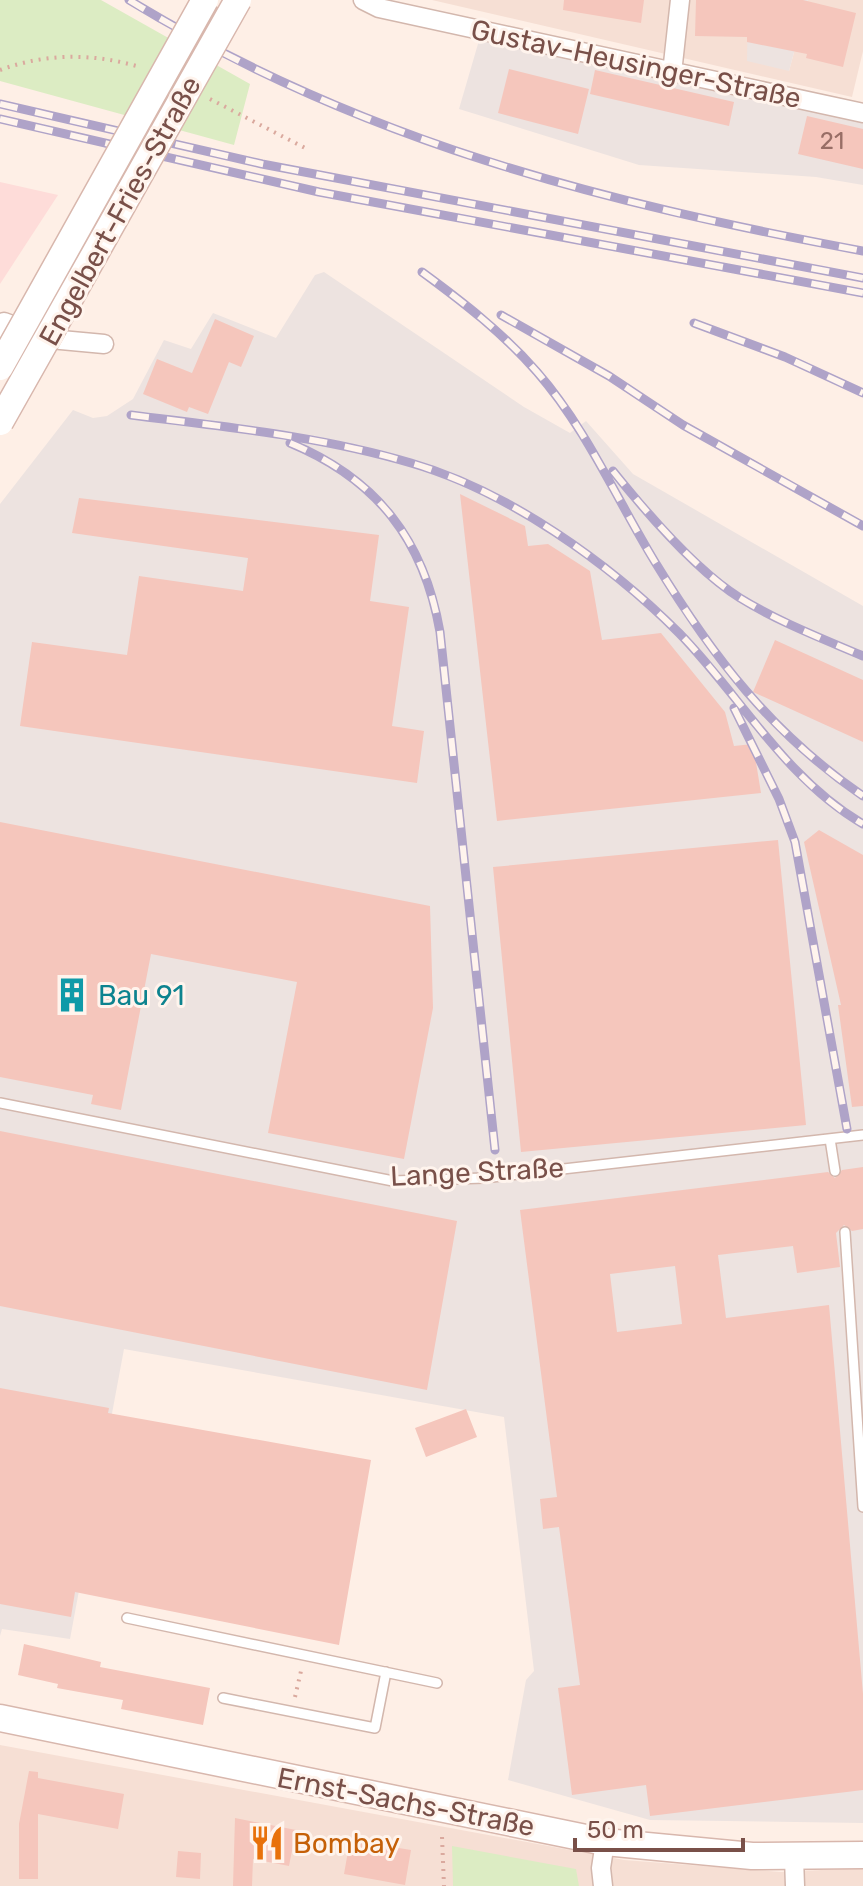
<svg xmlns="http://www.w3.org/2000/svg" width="863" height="1886" viewBox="0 0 863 1886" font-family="Rubik,sans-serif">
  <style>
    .residential { fill: #f6dfd4 }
    .commercial { fill: #fedcd9 }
    .industrial { fill: #ede3e0 }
    .green { fill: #dcecc3 }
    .building { fill: #f5c6bc; fill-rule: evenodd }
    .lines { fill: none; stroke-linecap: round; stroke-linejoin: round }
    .service-casing { stroke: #d3b7ad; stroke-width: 12 }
    .minor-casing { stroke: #d3b7ad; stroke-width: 21 }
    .secondary-casing { stroke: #d8b7ad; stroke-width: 29 }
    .path { stroke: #daa99e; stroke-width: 4; stroke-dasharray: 2 6; stroke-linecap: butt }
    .service { stroke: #fff; stroke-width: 9 }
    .minor { stroke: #fff; stroke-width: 18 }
    .secondary { stroke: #fff; stroke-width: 26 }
    .rail-casing { stroke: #afa3c8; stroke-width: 9 }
    .rail { stroke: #fff4ed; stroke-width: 6; stroke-dasharray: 18; stroke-linecap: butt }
    .secondary-bridge-casing { stroke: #d8b7ad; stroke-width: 29; stroke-linecap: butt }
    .secondary-bridge { stroke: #fff; stroke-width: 26 }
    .labels { text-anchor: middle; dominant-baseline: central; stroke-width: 6; stroke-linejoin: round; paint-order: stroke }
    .number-label { font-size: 24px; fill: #986e66 }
    .street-label { font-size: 28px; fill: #795049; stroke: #fff4ed }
    .culture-label { font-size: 28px; fill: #0d838f; stroke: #fff4ed; text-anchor: start }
    .food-label { font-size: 28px; fill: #c56008; stroke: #fff4ed; text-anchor: start }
  </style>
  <rect width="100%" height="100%" fill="#feefe6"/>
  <path class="residential" d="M432,0H748L789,71L808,0H863V51L852,97Z
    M0,1745L624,1860L781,1872L863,1868V1886H0Z"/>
  <path class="commercial" d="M0,182L58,195L0,284Z"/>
  <path class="industrial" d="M748,0H808L789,71L747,61Z
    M480,37L863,117V185L816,177L639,165L459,109Z
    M324,272L524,407L570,433L586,421L633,474L863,606V1823L650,1820L508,1780L526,1680L534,1671L504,1417L124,1349L70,1639L2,1629L0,1636V504L73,410L93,418L107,416L133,399L164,340L191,349L213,313L276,338L315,275Z"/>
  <path class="green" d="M0,0H101L250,84L234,145L0,81Z
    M452,1846L576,1869L579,1886H453Z"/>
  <path class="building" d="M564,0H644L641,23L563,10Z
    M696,0H803L856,13L843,67L806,58L807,54L747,42V37L695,36Z
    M509,69L589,89L578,134L498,113Z
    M595,70L734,102L729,126L590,94Z
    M807,116L863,129V169L798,154Z
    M215,319L254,336L241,367L229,362L208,414L189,407L187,412L143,394L157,359L192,373Z
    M460,494L525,526L528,546L548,544L590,571L602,640L661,633L725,712L734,746L753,744L761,793L497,821Z
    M79,498L379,535L370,601L409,607L392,726L424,731L417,783L20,726L32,642L127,655L139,576L243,591L248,558L72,533Z
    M775,640L863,680V742L753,692Z
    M0,822L430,906L433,1008L404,1159L268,1133L297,982L151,954L121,1110L91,1104L93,1095L0,1077Z
    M819,830L863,855V1106L852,1107L838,1005H841L804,842Z
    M778,840L806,1125L521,1152L493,867Z
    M0,1131L457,1221L427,1390L0,1306Z
    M863,1167V1229L852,1231L844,1225L836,1233L840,1267L797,1273L793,1246L718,1255L726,1318L829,1305L863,1694V1790L650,1816L646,1785L572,1795L558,1688L580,1685L559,1527L543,1529L540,1499L557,1497L520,1210L828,1172L835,1178L842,1170ZM675,1266L682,1324L617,1332L610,1274Z
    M0,1388L109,1408L108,1413L371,1460L339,1645L75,1592L71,1617L0,1604Z
    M466,1409L477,1437L426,1457L415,1428Z
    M24,1644L101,1662L100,1667L210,1688L203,1725L121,1709L123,1700L57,1688L58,1684L18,1675Z
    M29,1771L38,1772V1778L124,1794L118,1829L38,1814V1879H19V1824Z
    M235,1818L296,1830L289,1866L253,1859L252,1886H233Z
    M350,1840L411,1850L405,1885L344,1874Z
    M178,1851L201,1853L200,1879L176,1877Z"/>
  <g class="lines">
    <g class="service-casing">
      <path id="service" d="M0,1103L393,1181L484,1178L863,1135
        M830,1139L835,1171
        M845,1232L863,1507
        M127,1618L437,1683
        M223,1698L375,1728L386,1672"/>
    </g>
    <g class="minor-casing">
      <path id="minor" d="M363,0L379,8L863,113
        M672,73L680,0
        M0,329L4,322L50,339L104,344
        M794,1858L795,1886
        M603,1886L601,1868L605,1842"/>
    </g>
    <g class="secondary-casing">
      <path id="secondary" d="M0,1718L605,1842L752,1856L863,1855"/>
    </g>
    <path class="path" d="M0,70C46,53 93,53 140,67
      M210,99L307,149
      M295,1697L301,1671
      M442,1837L444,1886"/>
    <use href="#service" class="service"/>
    <use href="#minor" class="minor"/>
    <use href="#secondary" class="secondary"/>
    <g class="rail-casing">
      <path id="rail" d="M129,0C361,141 599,202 863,251
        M0,104L262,164L863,278
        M0,119L319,192L863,293
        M422,272C463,302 503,333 537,372C586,428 616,498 655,562C713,657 771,733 863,796
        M501,315L609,376L683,425L863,526
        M694,323L785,357L863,393
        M131,415C225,427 320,436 411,463C508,491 609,563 679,633C740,695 785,779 863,824
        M290,443C377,479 424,540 440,632L495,1150
        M613,471C645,511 697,571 740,598C779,622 821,638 863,656
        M734,708L779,799L795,842L847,1129"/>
    </g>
    <use href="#rail" class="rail"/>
    <g class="secondary-bridge-casing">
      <path id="secondary-bridge" d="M0,367L205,0
        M0,422L238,0"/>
    </g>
    <use href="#secondary-bridge" class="secondary-bridge"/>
  </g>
  <defs>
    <g id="building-bare" transform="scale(2.76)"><path d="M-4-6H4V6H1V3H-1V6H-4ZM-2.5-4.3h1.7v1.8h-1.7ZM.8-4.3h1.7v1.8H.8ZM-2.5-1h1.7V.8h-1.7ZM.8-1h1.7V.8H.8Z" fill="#0f9aa8" stroke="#fff4ed" stroke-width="2.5" paint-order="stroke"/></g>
    <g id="restaurant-bare" transform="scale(2.76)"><path d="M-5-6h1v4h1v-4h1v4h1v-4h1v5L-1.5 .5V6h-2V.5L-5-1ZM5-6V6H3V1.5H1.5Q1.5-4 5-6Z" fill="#e8710a" stroke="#fff4ed" stroke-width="2.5" paint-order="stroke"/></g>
  </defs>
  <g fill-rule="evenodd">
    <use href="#building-bare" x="72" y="995"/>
    <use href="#restaurant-bare" x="267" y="1843"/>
  </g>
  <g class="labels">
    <g class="number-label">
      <text x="832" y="141">21</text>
    </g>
    <g class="street-label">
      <text transform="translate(636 64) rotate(12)">Gustav-Heusinger-Straße</text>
      <text transform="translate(120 211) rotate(-61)">Engelbert-Fries-Straße</text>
      <text transform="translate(477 1172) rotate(-3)">Lange Straße</text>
      <text transform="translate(406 1802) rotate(11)">Ernst-Sachs-Straße</text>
    </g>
    <g class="culture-label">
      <text x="98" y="995">Bau 91</text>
    </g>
    <g class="food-label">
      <text x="293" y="1843">Bombay</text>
    </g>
  </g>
  <path d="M575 1838v12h168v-12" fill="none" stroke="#795049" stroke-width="4"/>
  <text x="587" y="1838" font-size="24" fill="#795049" stroke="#fff4ed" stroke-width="6" paint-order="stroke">50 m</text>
</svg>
